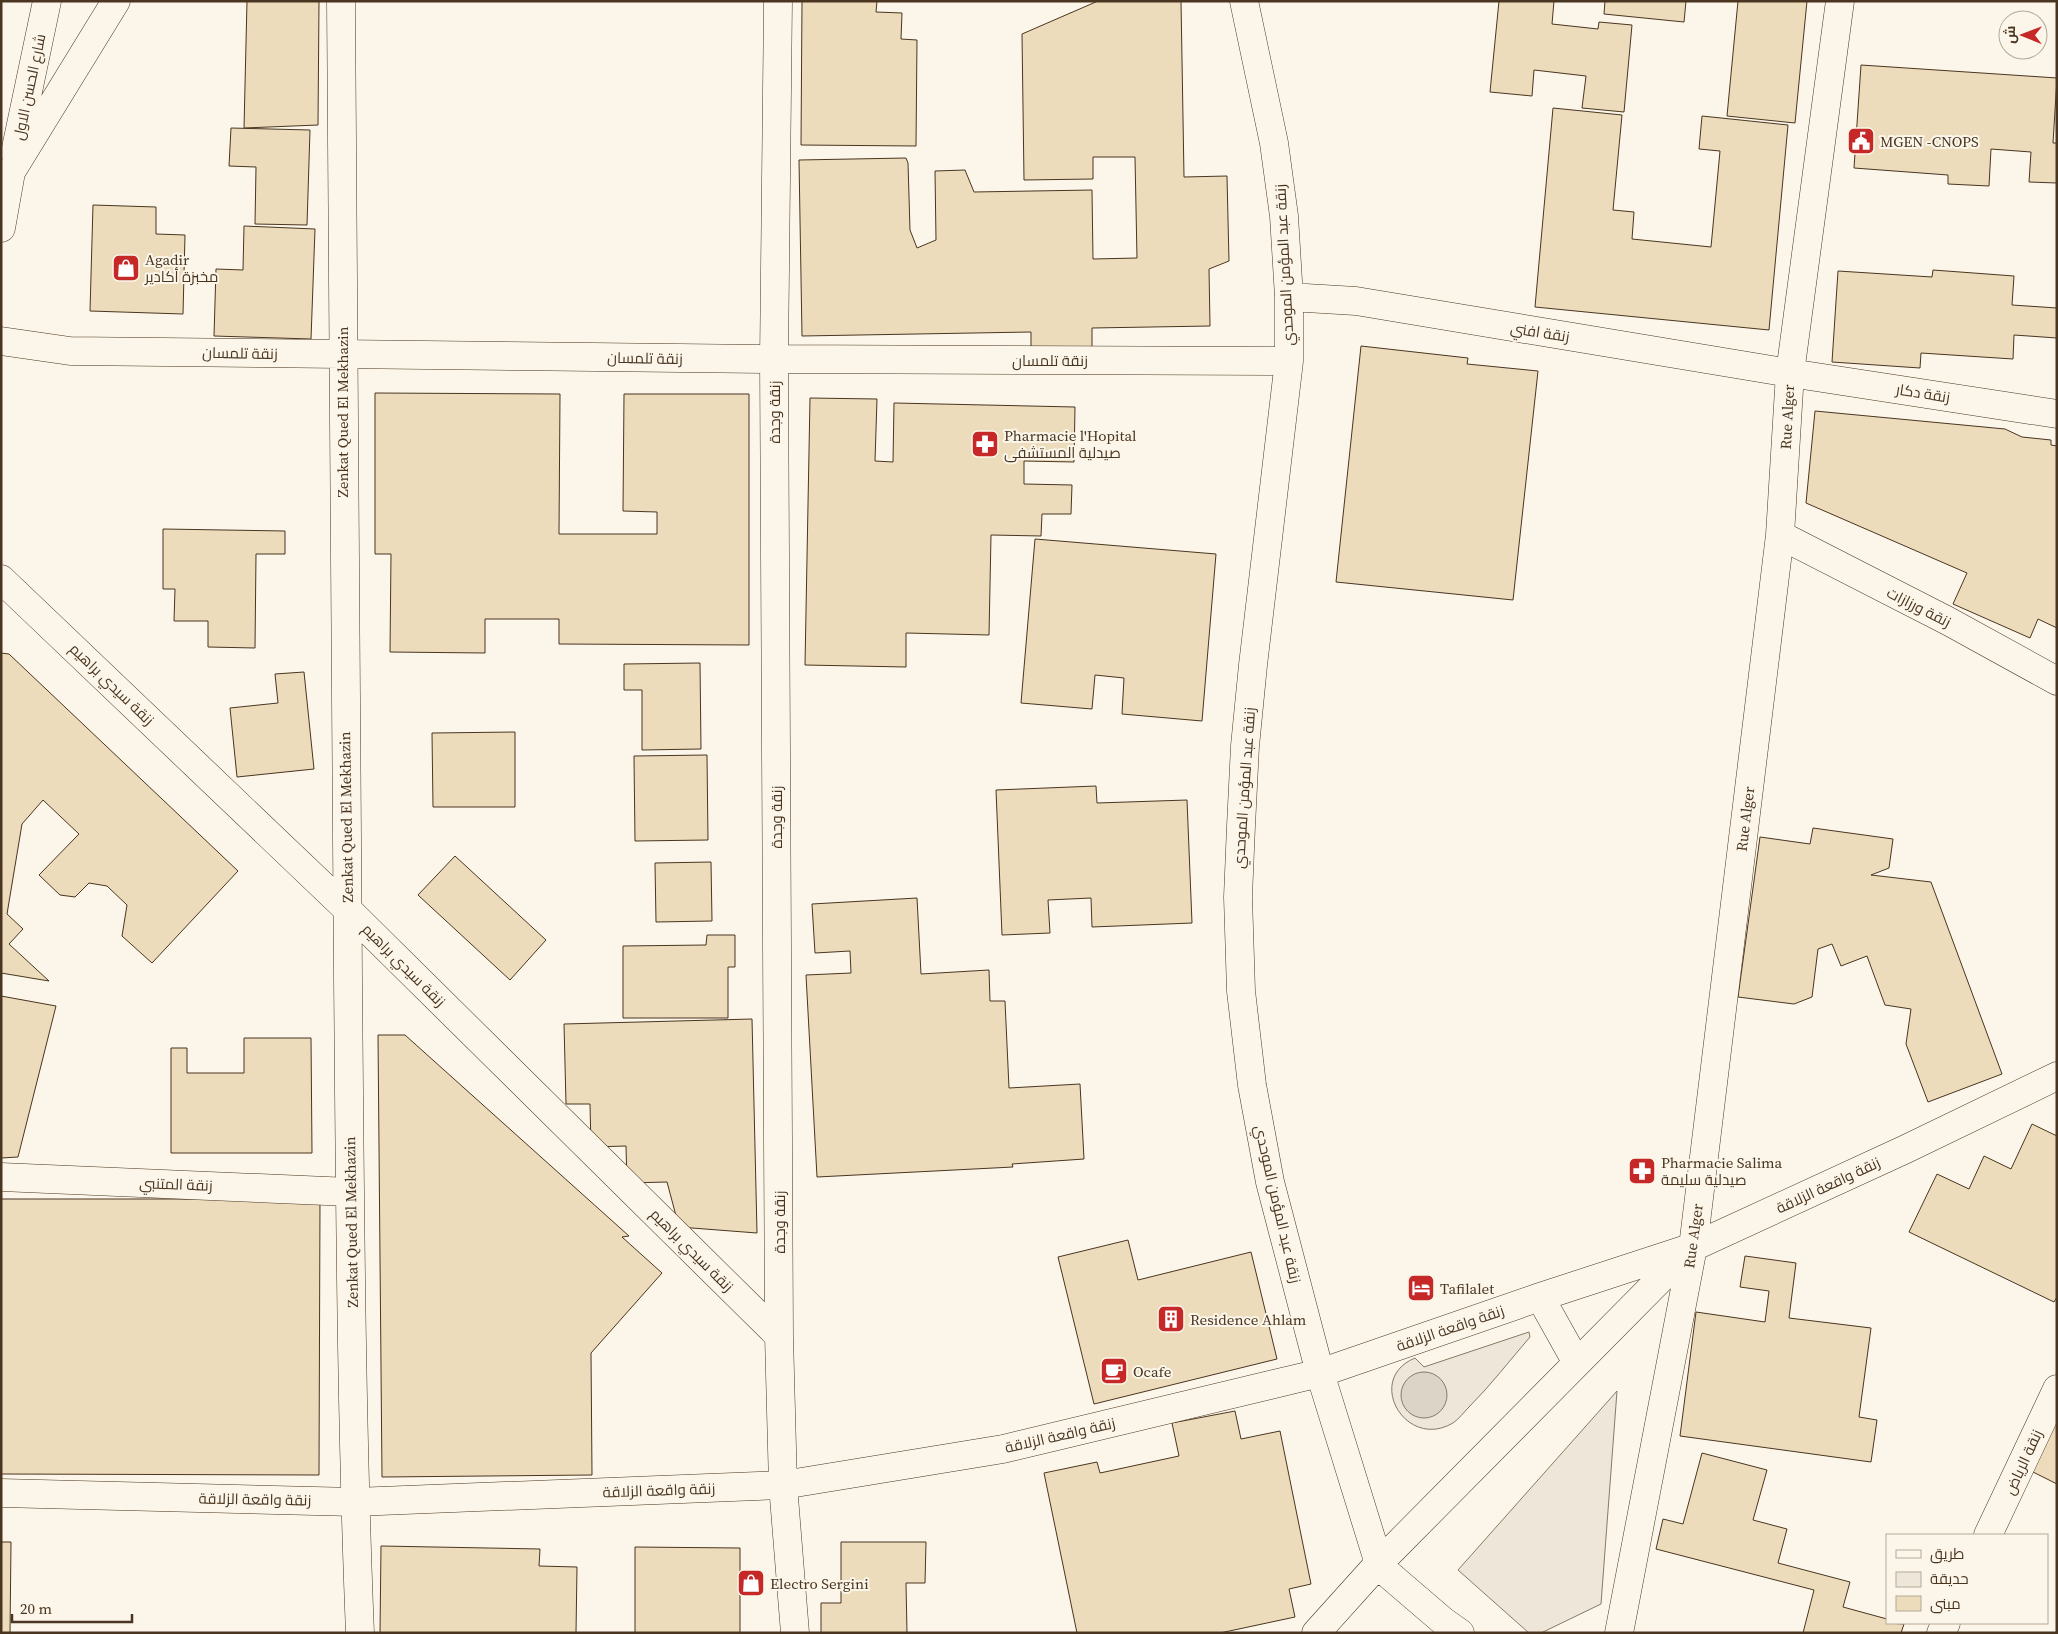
<svg xmlns="http://www.w3.org/2000/svg" width="2058" height="1634" viewBox="0 0 2058 1634" font-family="'Source Serif 4',Cairo,serif">
  <style>
    .green { fill: #ede6d9; stroke: #887966 }
    .water { fill: #dcd4c6; stroke: #887966 }
    .building { fill: #ecdcbc; stroke: #4a3520 }
    .lines { fill: none; stroke-linecap: round; stroke-linejoin: round }
    .street-casing { stroke: #4a3520; stroke-width: 29 }
    .secondary-casing { stroke: #4a3520; stroke-width: 29 }
    .street { stroke: #fbf6e9; stroke-width: 28 }
    .secondary { stroke: #fbf6e9; stroke-width: 28 }
    .labels { text-anchor: middle; dominant-baseline: central; stroke-width: 4; stroke-linejoin: round; paint-order: stroke }
    .street-label { font-size: 15px; fill: #4a3520; stroke: #fbf6e9 }
    .poi-label { font-size: 15px; fill: #4a3520; stroke: #fbf6e9; text-anchor: start }
  </style>
  <rect width="100%" height="100%" fill="#fbf6e9"/>
  <path class="green" d="M1529,1332L1530,1337C1510,1360 1491,1385 1469,1407C1464,1412 1459,1419 1453,1423C1406,1451 1364,1379 1415,1358L1424,1367Z
    M1617,1391L1601,1604L1541,1633H1529L1458,1570Z"/>
  <path class="water" d="M1401 1395a23 23 0 1 1 46 0a23 23 0 1 1-46 0Z"/>
  <path class="building" d="M247,1H319L318,125L244,128Z
    M802,1H877L876,12L902,13L901,39L917,40L916,146L801,145Z
    M1098,1H1181L1184,177L1227,176L1229,261L1209,269L1210,326L1092,328V351L1031,352V332L802,336L799,160L906,158L908,163L910,230L917,248L936,240L935,171L965,170L974,192L1092,190L1093,259L1137,258L1135,157H1093V179L1024,180L1022,34Z
    M1499,1H1554L1552,24L1598,29L1599,22L1632,25L1624,112L1582,108L1586,76L1534,70L1532,96L1490,92Z
    M1605,1H1686L1684,22L1604,14Z
    M1738,1H1807L1795,123L1727,116Z
    M1861,65L2057,78L2053,143H2057V183L2029,182L2031,152L1991,149L1989,186L1948,184V175L1854,168Z
    M1553,108L1622,115L1613,210L1634,212L1632,239L1711,247L1720,151L1699,149L1702,116L1788,125L1769,330L1535,307Z
    M231,128L310,130L307,225L255,224L256,167L229,166Z
    M93,205L156,207V234L185,235L183,314L90,311Z
    M244,226L315,229L311,339L214,336L216,269L243,270Z
    M1933,270L2014,276L2012,305L2057,308V338L2014,335L2013,359L1921,353L1920,368L1832,362L1838,271L1932,277Z
    M1361,346L1468,358L1467,364L1538,371L1513,600L1336,582Z
    M375,393L560,394L559,534H657V512L623,511L624,394H749V645L559,644V619H485V653L390,652L391,554H375Z
    M810,398L877,399L875,461L893,462L894,403L1075,407L1074,462L1024,461V484L1072,485L1071,514H1042L1041,536L991,535L989,635L906,633V667L805,665Z
    M1815,411L2005,429L2022,437L2051,440V445L2057,446V628L2038,619L2030,638L1953,604L1967,573L1806,503Z
    M163,529L285,531V554H256L255,648L208,647V621H174L175,589H163Z
    M1035,539L1216,554L1202,721L1122,714L1124,678L1095,675L1092,709L1021,703Z
    M1,653L9,654L238,871L152,963L122,936L127,905L107,886L89,883L75,897L60,895L39,875L79,834L43,800L22,824L7,914L23,929L9,944L49,981L1,973Z
    M700,663L701,749L642,750V690H624V664Z
    M304,672L314,769L237,777L230,708L278,703L275,674Z
    M515,732V807H433L432,733Z
    M707,755L708,840L635,841L634,756Z
    M1096,786L1097,803L1187,800L1192,923L1092,927L1091,898L1048,900L1050,933L1002,935L996,790Z
    M1813,828L1893,839L1889,868L1871,875L1931,882L2002,1074L1928,1102L1906,1044L1911,1009L1885,1005L1867,956L1841,966L1832,944L1818,949L1812,997L1794,1004L1738,997L1760,837L1810,844Z
    M455,856L546,940L510,980L418,895Z
    M711,862L712,921L656,922L655,863Z
    M917,898L921,974L989,970L990,1001H1005L1009,1088L1080,1084L1084,1159L1012,1164L1013,1167L817,1177L806,975L851,973L850,951L815,953L812,904Z
    M707,935H735V967H728V1018H623V946L706,945Z
    M1,996L56,1006L18,1157L1,1158Z
    M752,1019L757,1233L679,1227L667,1182L627,1183L626,1146L591,1147L590,1104H566L564,1024Z
    M378,1035H405L629,1236L622,1237L662,1273L591,1353L592,1475L382,1477Z
    M244,1038H311L312,1153H171V1048H187V1073H244Z
    M2032,1124L2057,1136V1297L2054,1302L1909,1232L1937,1174L1969,1189L1984,1156L2011,1169Z
    M1,1199H320L319,1475L1,1474Z
    M1128,1240L1138,1280L1251,1252L1277,1359L1094,1404L1058,1257Z
    M1745,1256L1796,1263L1789,1318L1871,1328L1859,1417L1877,1420L1871,1462L1680,1436L1696,1312L1765,1322L1769,1291L1740,1287Z
    M1235,1411L1241,1439L1280,1431L1311,1584L1289,1589L1295,1617L1220,1633H1077L1044,1473L1097,1462L1100,1473L1179,1456L1172,1423Z
    M2057,1418V1484L2031,1471Z
    M1702,1453L1767,1470L1753,1520L1787,1529L1778,1563L1850,1582L1843,1607L1887,1619V1623L1904,1624L1901,1633H1803L1814,1590L1656,1549L1663,1519L1683,1524Z
    M1,1542H11L10,1633H1Z
    M841,1542H926L925,1583H906L907,1633H821V1603H841Z
    M381,1546L540,1549L539,1566L577,1567L576,1633H380Z
    M635,1547L740,1548V1633H635Z"/>
  <g class="lines">
    <g class="street-casing">
      <path id="street" d="M341,1C342,327 345,652 348,977C350,1196 351,1414 360,1633
        M778,1L774,359L779,1336L783,1485L795,1633
        M1244,1L1274,143L1284,216L1289,297V361L1253,665L1245,746L1241,826L1238,897L1241,991L1252,1085L1270,1182L1320,1373L1380,1567L1443,1621L1460,1633
        M1289,297L1356,301L1790,373L2057,414
        M1,341L70,351L774,359L1289,361
        M1780,535L1948,621L2057,681
        M1,579L347,909L779,1336
        M1,1177L350,1192
        M1540,1297L1577,1363
        M1,1493L355,1502L783,1485L1003,1449L1320,1373L1540,1297L1693,1247L1906,1149L2057,1076
        M1988,1535L2057,1389
        M1316,1633L1379,1563L1690,1249
        M1619,1633L1693,1247L1780,535L1790,373L1840,1
        M1941,1633L1946,1623"/>
    </g>
    <g class="secondary-casing">
      <path id="secondary" d="M15,153L47,1
        M1,228L11,172L116,1"/>
    </g>
    <use href="#street" class="street"/>
    <use href="#secondary" class="secondary"/>
  </g>
  <defs>
    <g id="civic-square" transform="scale(1.4375)"><rect x="-9" y="-9" width="18" height="18" rx="4" fill="#c62828" stroke="#fbf6e9"/><path d="M-.6-6.5H3V-4.5H.6V-3L4-1V1h2V6H-6V1h2V-1L-.6-3ZM-1.2 2.5V6h2.4V2.5Z" fill="#fff"/></g>
    <g id="shop-square" transform="scale(1.4375)"><rect x="-9" y="-9" width="18" height="18" rx="4" fill="#c62828" stroke="#fbf6e9"/><path d="M-5-2.5h2.3a2.7 3.5 0 0 1 5.4 0H5L5.5 6h-11ZM-1.5-2.5h3a1.5 2.3 0 0 0-3 0Z" fill="#fff"/></g>
    <g id="pharmacy-square" transform="scale(1.4375)"><rect x="-9" y="-9" width="18" height="18" rx="4" fill="#c62828" stroke="#fbf6e9"/><path d="M-2-6h4v4h4v4h-4v4h-4v-4h-4v-4h4Z" fill="#fff"/></g>
    <g id="hotel-square" transform="scale(1.4375)"><rect x="-9" y="-9" width="18" height="18" rx="4" fill="#c62828" stroke="#fbf6e9"/><path d="M-6-4.5h1.5V1H6V5H4.5V3h-9V5H-6ZM-4 0a1.8 1.8 0 1 1 3.6 0ZM.5 0V-2.5h3Q6-2.5 6 0Z" fill="#fff"/></g>
    <g id="building-square" transform="scale(1.4375)"><rect x="-9" y="-9" width="18" height="18" rx="4" fill="#c62828" stroke="#fbf6e9"/><path d="M-4-6H4V6H1V3H-1V6H-4ZM-2.5-4.3h1.7v1.8h-1.7ZM.8-4.3h1.7v1.8H.8ZM-2.5-1h1.7V.8h-1.7ZM.8-1h1.7V.8H.8Z" fill="#fff"/></g>
    <g id="cafe-square" transform="scale(1.4375)"><rect x="-9" y="-9" width="18" height="18" rx="4" fill="#c62828" stroke="#fbf6e9"/><path d="M-5.5-4.5H6V0H3Q3 3.5 0 3.5H-2.5Q-5.5 3.5-5.5 0ZM3-3.2v2h1.7v-2ZM-6 4.5H4V6H-6Z" fill="#fff"/></g>
  </defs>
  <g fill-rule="evenodd">
    <use href="#civic-square" x="1861" y="141"/>
    <use href="#shop-square" x="126" y="268"/>
    <use href="#pharmacy-square" x="985" y="444"/>
    <use href="#pharmacy-square" x="1642" y="1171"/>
    <use href="#hotel-square" x="1421" y="1288"/>
    <use href="#building-square" x="1171" y="1319"/>
    <use href="#cafe-square" x="1114" y="1371"/>
    <use href="#shop-square" x="751" y="1583"/>
  </g>
  <g class="labels">
    <g class="street-label">
      <text transform="translate(29 87) rotate(-78)">شارع الحسن الاول</text>
      <text transform="translate(1284 265) rotate(-93)">زنقة عبد المؤمن الموحدي</text>
      <text transform="translate(1540 332) rotate(9)">زنقة افني</text>
      <text transform="translate(240 353) rotate(1)">زنقة تلمسان</text>
      <text transform="translate(645 358) rotate(1)">زنقة تلمسان</text>
      <text x="1050" y="360">زنقة تلمسان</text>
      <text transform="translate(1923 393) rotate(9)">زنقة دكار</text>
      <text transform="translate(342 412) rotate(-90)">Zenkat Qued El Mekhazin</text>
      <text transform="translate(774 412) rotate(-90)">زنقة وجدة</text>
      <text transform="translate(1787 417) rotate(-87)">Rue Alger</text>
      <text transform="translate(1919 607) rotate(27)">زنقة ورزازات</text>
      <text transform="translate(112 684) rotate(44)">زنقة سيدي براهيم</text>
      <text transform="translate(1244 788) rotate(-86)">زنقة عبد المؤمن الموحدي</text>
      <text transform="translate(346 817) rotate(-91)">Zenkat Qued El Mekhazin</text>
      <text transform="translate(776 817) rotate(-90)">زنقة وجدة</text>
      <text transform="translate(1745 819) rotate(-83)">Rue Alger</text>
      <text transform="translate(404 965) rotate(45)">زنقة سيدي براهيم</text>
      <text transform="translate(176 1184) rotate(2)">زنقة المتنبي</text>
      <text transform="translate(1828 1185) rotate(-25)">زنقة واقعة الزلاقة</text>
      <text transform="translate(1278 1204) rotate(77)">زنقة عبد المؤمن الموحدي</text>
      <text transform="translate(351 1222) rotate(-91)">Zenkat Qued El Mekhazin</text>
      <text transform="translate(779 1222) rotate(-90)">زنقة وجدة</text>
      <text transform="translate(1693 1236) rotate(-82)">Rue Alger</text>
      <text transform="translate(692 1250) rotate(45)">زنقة سيدي براهيم</text>
      <text transform="translate(1450 1328) rotate(-19)">زنقة واقعة الزلاقة</text>
      <text transform="translate(1060 1435) rotate(-13)">زنقة واقعة الزلاقة</text>
      <text transform="translate(2023 1462) rotate(-65)">زنقة الرياض</text>
      <text transform="translate(659 1490) rotate(-2)">زنقة واقعة الزلاقة</text>
      <text transform="translate(255 1499) rotate(1)">زنقة واقعة الزلاقة</text>
    </g>
    <g class="poi-label">
      <text x="1880" y="141">MGEN -CNOPS</text>
      <text x="145" y="259">Agadir<tspan x="145" dy="17">مخبزة أكادير</tspan></text>
      <text x="1004" y="435">Pharmacie l'Hopital<tspan x="1004" dy="17">صيدلية المستشفى</tspan></text>
      <text x="1661" y="1162">Pharmacie Salima<tspan x="1661" dy="17">صيدلية سليمة</tspan></text>
      <text x="1440" y="1288">Tafilalet</text>
      <text x="1190" y="1319">Residence Ahlam</text>
      <text x="1133" y="1371">Ocafe</text>
      <text x="770" y="1583">Electro Sergini</text>
    </g>
  </g>
  <rect width="2058" height="1634" fill="none" stroke="#4a3520" stroke-width="5"/>
  <rect x="1886" y="1534" width="162" height="90" fill="#fbf6e9" stroke="#b4a999"/>
  <rect x="1896" y="1550" width="25" height="8" fill="#fbf6e9" stroke="#b4a999"/>
  <text x="1930" y="1559" font-size="15" fill="#4a3520">طريق</text>
  <rect x="1896" y="1572" width="25" height="15" fill="#ede6d9" stroke="#b4a999"/>
  <text x="1930" y="1584" font-size="15" fill="#4a3520">حديقة</text>
  <rect x="1896" y="1596" width="25" height="15" fill="#ecdcbc" stroke="#b4a999"/>
  <text x="1930" y="1609" font-size="15" fill="#4a3520">مبنى</text>
  <g transform="translate(2023 35) rotate(271)"><circle r="24" fill="#fbf6e9" stroke="#b4a999"/>
  <path d="M0-4L9 19L0 12L-9 19Z" fill="#c62828"/>
  <text y="-8" font-size="14" font-weight="bold" text-anchor="middle" fill="#4a3520">ش</text>
  </g>
  <path d="M12 1614v8h120v-8" fill="none" stroke="#4a3520" stroke-width="2.5"/>
  <text x="20" y="1614" font-size="15" fill="#4a3520" stroke="#fbf6e9" stroke-width="4" paint-order="stroke">20 m</text>
</svg>
